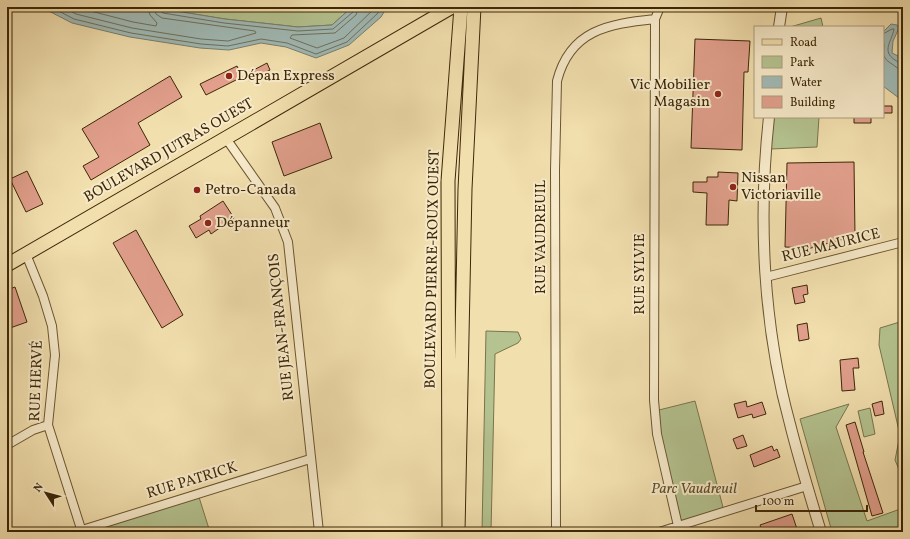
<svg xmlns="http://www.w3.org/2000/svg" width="910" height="539" viewBox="0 0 910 539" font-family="Vollkorn,serif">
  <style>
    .green { fill: #b4c390; stroke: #78754c }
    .water { fill: #a0bab6; stroke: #787f70 }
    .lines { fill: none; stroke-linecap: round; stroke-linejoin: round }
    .shore { stroke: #6e705e; stroke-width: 1 }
    .building { fill: #e19f8c; stroke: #3d2707 }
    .minor-casing { stroke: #6a5531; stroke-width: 10 }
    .tertiary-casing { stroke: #6a5531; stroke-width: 12 }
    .primary-casing { stroke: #3d2707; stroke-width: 15 }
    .minor { stroke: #f7eaca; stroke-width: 8 }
    .tertiary { stroke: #f7eaca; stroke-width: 10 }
    .primary { stroke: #f2dfae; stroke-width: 13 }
    .poi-dot { fill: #8f2418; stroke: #f7eaca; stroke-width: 1.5 }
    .labels { text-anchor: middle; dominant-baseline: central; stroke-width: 4; stroke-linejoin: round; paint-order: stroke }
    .poi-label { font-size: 15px; fill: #3d2707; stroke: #f7eaca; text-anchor: start }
    .street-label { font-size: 15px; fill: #3d2707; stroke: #f7eaca }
    .park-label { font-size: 15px; font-style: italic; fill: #5b4e29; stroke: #f7eaca }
  </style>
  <rect width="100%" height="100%" fill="#f2dfae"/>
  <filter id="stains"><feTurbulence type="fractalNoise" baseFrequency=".005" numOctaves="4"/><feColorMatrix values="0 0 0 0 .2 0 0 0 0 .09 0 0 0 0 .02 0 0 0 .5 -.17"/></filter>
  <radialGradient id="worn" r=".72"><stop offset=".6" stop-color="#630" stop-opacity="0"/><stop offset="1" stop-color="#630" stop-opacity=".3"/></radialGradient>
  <path class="green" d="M151,7H352L332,25L298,27L225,19Z
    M821,18L823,27H790Z
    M773,117H819L817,147L771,149Z
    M903,321V479L895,460L900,435L879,345L880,328Z
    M486,331L518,332L521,339L518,343L495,354L491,532H482Z
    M695,401L724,511L678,526L655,411Z
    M849,404L836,427L867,521L903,508V532H832L800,419Z
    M870,408L875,434L864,437L858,411Z
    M198,494L210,532H82Z"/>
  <path class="water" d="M41,7H151L225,19L298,27L332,25L352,7H387L381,17L349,45L316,58L286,47L261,43L229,50L200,48L130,37L72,23Z
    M891,24L897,25L899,28L893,41L892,53L900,57L903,64V98H899L883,86V32Z"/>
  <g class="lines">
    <path class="shore" d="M51,7L74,19L131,33L201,44L228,46L261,39L287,43L316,54L347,42L377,14L382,7
      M63,7L76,14L132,28L201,39L228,41L256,33L255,31L162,18L156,14L154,7
      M75,7L133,22L156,26L157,23L150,15L148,7
      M159,7L160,11L163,13L224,23L298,31L333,29L353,12L354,7
      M359,7L356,15L335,33L292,35L290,38L317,48L344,38L376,7
      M883,34L892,29H894C892,41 881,51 895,60C899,62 898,64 903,65
      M883,39C887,50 878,56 892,64C896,67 898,69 903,70"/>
  </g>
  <path class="building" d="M695,39L750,41L748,72H744L742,150L691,148Z
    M267,63L270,70L249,81L246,74Z
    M237,66L242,77L206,95L200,84Z
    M170,76L182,97L138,123L150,145L91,180L83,166L99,157L82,129Z
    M883,106H892V113H883Z
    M854,117H871V123H854Z
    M320,123L332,158L284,176L272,142Z
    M854,162L855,236L811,248L785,247L787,163Z
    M27,171L43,204L26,212L10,179Z
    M718,172L738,173L737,201L729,200L728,225H706L707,193L693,192V182H707V177H718Z
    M223,201L234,218L211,234L209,230L196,238L189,226L201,219L200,216Z
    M136,230L183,315L162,328L113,243Z
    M807,285L808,294L803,295L805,302L795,304L792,288Z
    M15,287L27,322L10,328L7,320V290Z
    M807,323L809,339L799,341L797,325Z
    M858,358L859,368H853L855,390L842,391L840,360Z
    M746,401L747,407L762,402L766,414L753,418L752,414L738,418L734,404Z
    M882,401L884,414L875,416L872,404Z
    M855,422L864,452H863L883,513L872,516L846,425Z
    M743,435L747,446L737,449L733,439Z
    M772,446L774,451L777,449L780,457L754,467L750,455Z
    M792,514L798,532H763L760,525Z"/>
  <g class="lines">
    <g class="minor-casing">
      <path id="minor" d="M655,19L654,400L657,434L678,526
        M225,137L275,208L288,242L319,532
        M26,254L43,296L52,326L55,355L48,425L82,532
        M766,277L903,242
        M7,445L33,430L48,425
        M82,530L310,459
        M556,532L555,170L557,81C570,30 608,24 655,19L660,7
        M659,532L807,486"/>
    </g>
    <g class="tertiary-casing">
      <path id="tertiary" d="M779,27L782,7
        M769,117C758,218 763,326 790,424C799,460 810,496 821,532"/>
    </g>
    <g class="primary-casing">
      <path id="primary" d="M7,265L452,7
        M449,532L448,181L461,7
        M458,532L465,189L474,7"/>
    </g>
    <use href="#minor" class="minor"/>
    <use href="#tertiary" class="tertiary"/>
    <use href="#primary" class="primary"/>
  </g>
  <g class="poi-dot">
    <circle cx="229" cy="76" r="4"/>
    <circle cx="718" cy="94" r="4"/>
    <circle cx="733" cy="187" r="4"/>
    <circle cx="197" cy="190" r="4"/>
    <circle cx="208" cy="223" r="4"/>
  </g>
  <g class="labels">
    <g class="poi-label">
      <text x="237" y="76">Dépan Express</text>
      <text x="710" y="85" text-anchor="end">Vic Mobilier<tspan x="710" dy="17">Magasin</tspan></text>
      <text x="741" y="178">Nissan<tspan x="741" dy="17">Victoriaville</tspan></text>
      <text x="205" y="190">Petro-Canada</text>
      <text x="216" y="223">Dépanneur</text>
    </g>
    <g class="street-label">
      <text transform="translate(169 151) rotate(-30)">BOULEVARD JUTRAS OUEST</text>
      <text transform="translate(541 237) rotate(-90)">RUE VAUDREUIL</text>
      <text transform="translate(831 246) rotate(-14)">RUE MAURICE</text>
      <text transform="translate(433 269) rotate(-89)">BOULEVARD PIERRE-ROUX OUEST</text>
      <text transform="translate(640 274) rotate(-90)">RUE SYLVIE</text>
      <text transform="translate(282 327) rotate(-96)">RUE JEAN-FRANÇOIS</text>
      <text transform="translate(37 381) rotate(-88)">RUE HERVÉ</text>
      <text transform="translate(192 481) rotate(-17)">RUE PATRICK</text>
    </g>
    <g class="park-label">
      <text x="694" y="489">Parc Vaudreuil</text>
    </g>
  </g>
  <rect width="910" height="539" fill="none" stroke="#f2dfae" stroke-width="24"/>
  <rect x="8" y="8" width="894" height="523" fill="none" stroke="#3d2707" stroke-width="2"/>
  <rect x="12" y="12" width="886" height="515" fill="none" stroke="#3d2707"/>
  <rect x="754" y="26" width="130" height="92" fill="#f7eaca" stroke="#ad9c7c"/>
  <rect x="762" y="39" width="20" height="6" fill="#f2dfae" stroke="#ad9c7c"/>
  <text x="790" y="46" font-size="12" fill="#3d2707">Road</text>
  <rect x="762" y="56" width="20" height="12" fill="#b4c390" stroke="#ad9c7c"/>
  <text x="790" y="66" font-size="12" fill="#3d2707">Park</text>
  <rect x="762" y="76" width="20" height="12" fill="#a0bab6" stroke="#ad9c7c"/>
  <text x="790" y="86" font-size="12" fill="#3d2707">Water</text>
  <rect x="762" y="96" width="20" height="12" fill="#e19f8c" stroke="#ad9c7c"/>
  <text x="790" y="106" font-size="12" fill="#3d2707">Building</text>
  <g transform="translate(46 493) rotate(306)" stroke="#f7eaca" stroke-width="3" paint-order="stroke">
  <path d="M0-3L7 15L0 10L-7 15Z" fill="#3d2707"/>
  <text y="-6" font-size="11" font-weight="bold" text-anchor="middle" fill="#3d2707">N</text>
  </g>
  <path d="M756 505v6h111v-6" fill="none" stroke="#3d2707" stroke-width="2"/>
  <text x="762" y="505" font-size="12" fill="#3d2707" stroke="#f7eaca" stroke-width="3" paint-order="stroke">100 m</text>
  <rect width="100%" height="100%" filter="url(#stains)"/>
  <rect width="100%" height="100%" fill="url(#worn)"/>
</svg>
